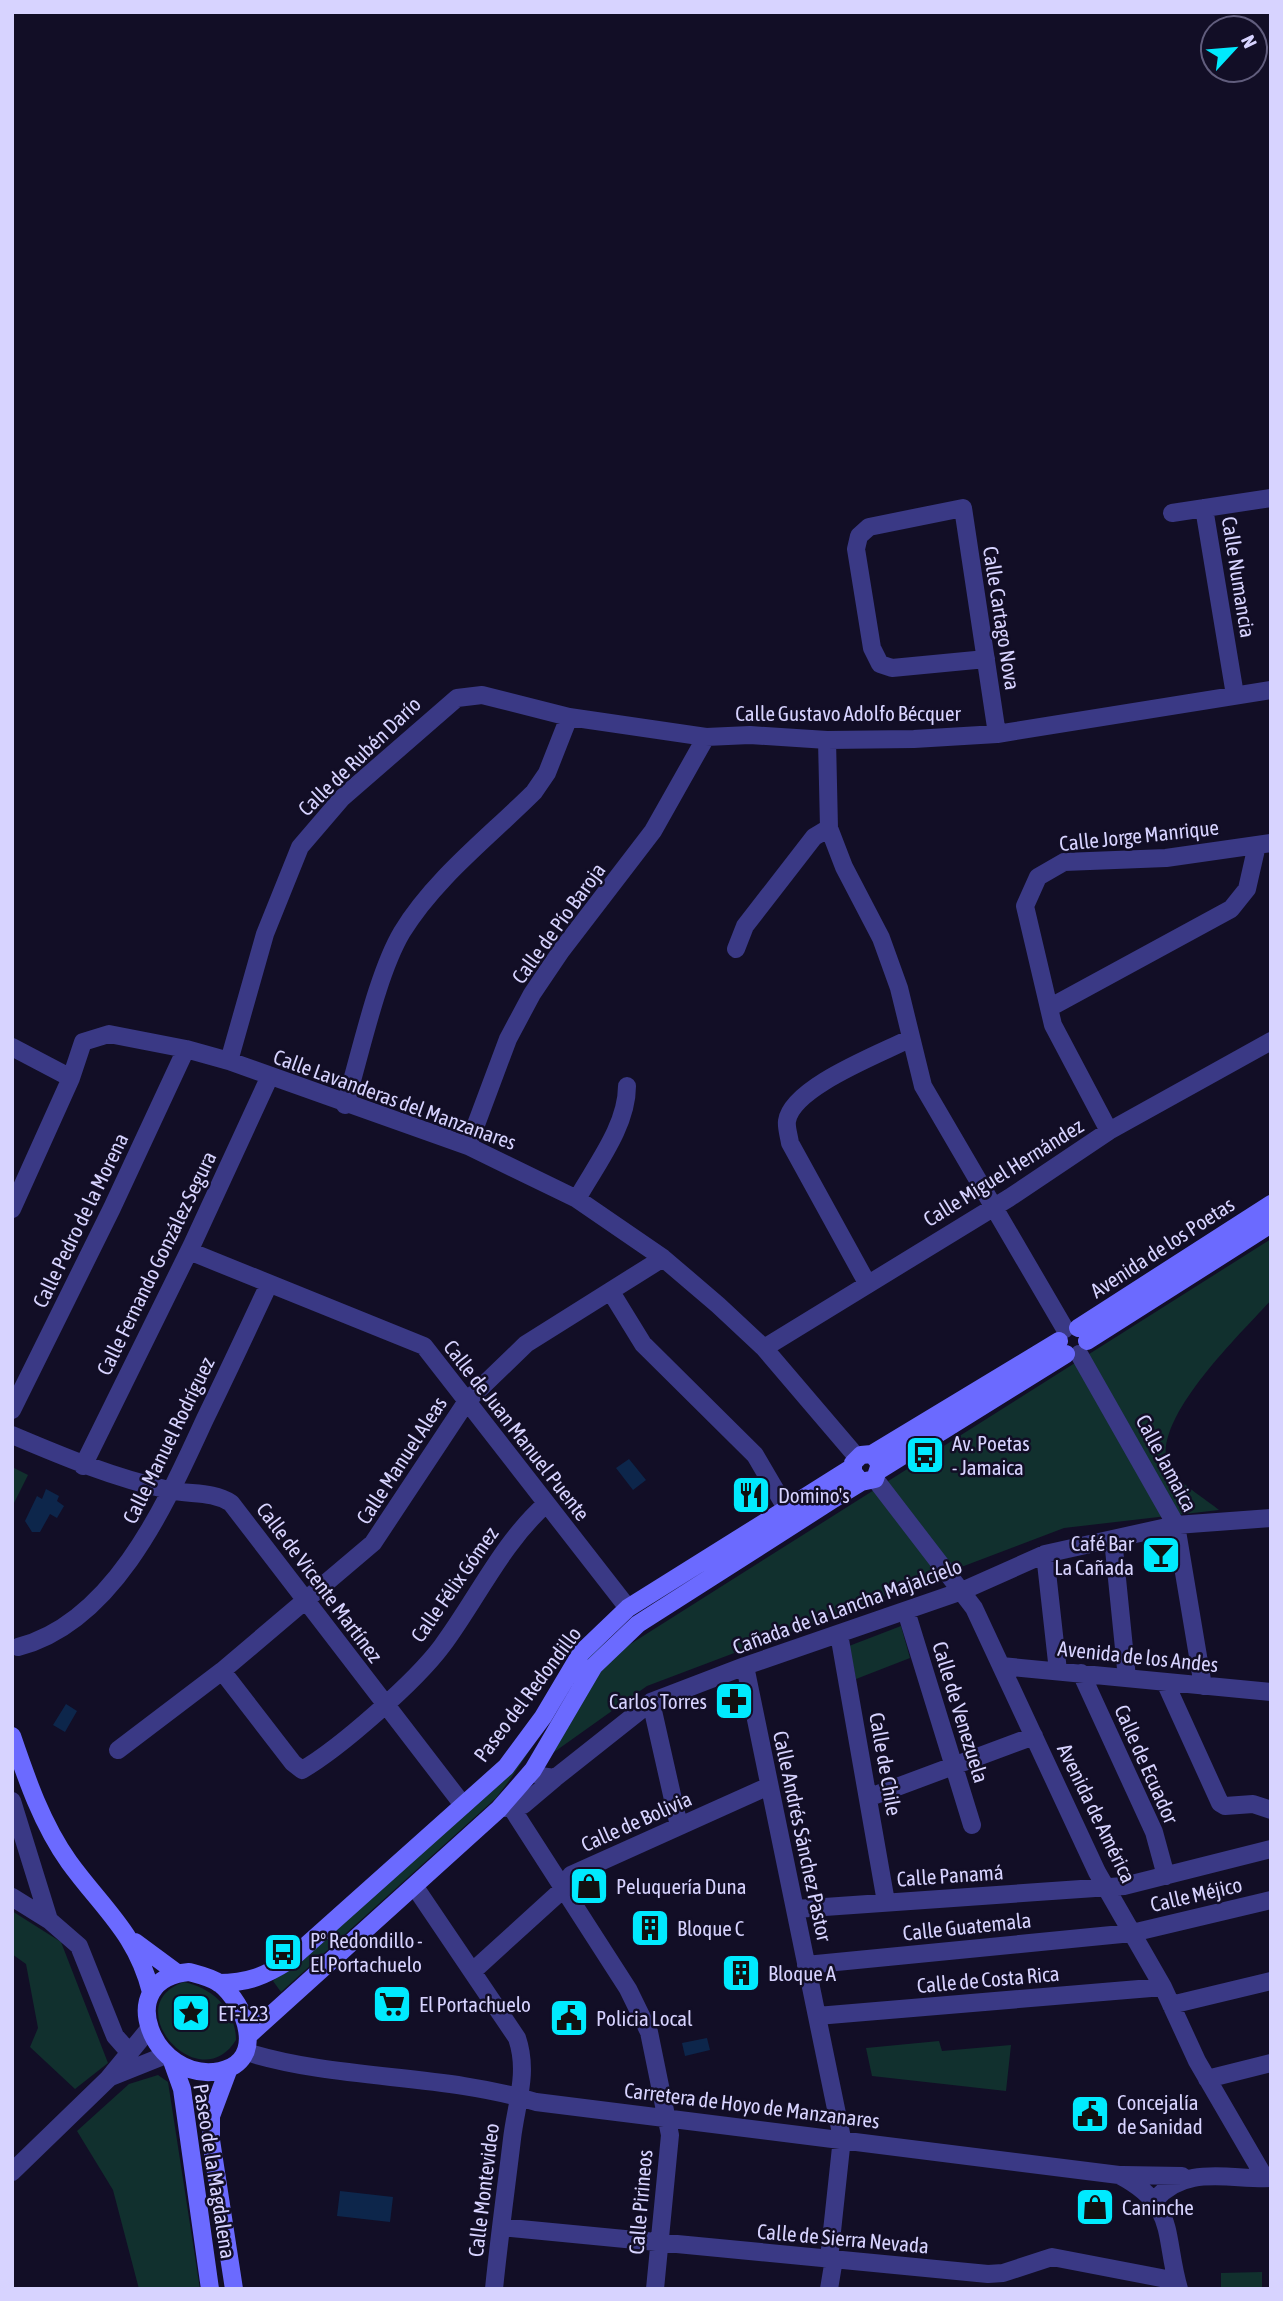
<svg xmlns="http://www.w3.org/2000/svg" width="1283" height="2301" viewBox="0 0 1283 2301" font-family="'Asap Condensed',sans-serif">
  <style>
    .green { fill: #11302e }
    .water { fill: #0d264b }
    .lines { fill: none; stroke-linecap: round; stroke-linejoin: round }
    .minor { stroke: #3a3985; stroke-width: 18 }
    .secondary { stroke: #6b6aff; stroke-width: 18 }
    .labels { text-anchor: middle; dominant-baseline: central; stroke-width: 5; stroke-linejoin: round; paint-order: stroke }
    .street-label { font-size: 21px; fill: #d7d3ff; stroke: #120e26 }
    .poi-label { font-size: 21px; fill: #d7d3ff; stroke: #120e26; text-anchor: start }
  </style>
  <rect width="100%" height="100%" fill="#120e26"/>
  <path class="green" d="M1271,1239V1300C1242,1333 1147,1422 1169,1468C1175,1480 1207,1500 1219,1510L1064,1528L647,1686L550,1755L598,1672L621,1650Z
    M12,1467L28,1475L12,1507Z
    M901,1626L910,1658L856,1679L849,1646Z
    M616,1631C567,1680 539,1744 496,1798L281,1992L273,1981L511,1772L583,1658Z
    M12,1911L61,1942L108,2063L75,2089L30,2047L38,2028L26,1964L12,1954Z
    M184,1982C212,1988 236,2009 236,2040C199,2100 116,2005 184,1982Z
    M939,2041L942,2051L1011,2045L1006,2091L872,2076L866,2048Z
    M158,2075L168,2082L200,2289H139L113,2190L77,2131L129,2084Z
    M1262,2272V2289H1221V2273Z"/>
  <path class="water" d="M629,1459L646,1480L633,1490L616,1468Z
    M46,1489L59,1496L57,1501L64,1506L57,1518L50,1514L40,1532H32L25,1521L37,1496L42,1499Z
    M66,1704L77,1711L65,1732L53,1725Z
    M707,2038L710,2050L685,2056L682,2043Z
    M340,2191L393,2197L390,2222L337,2216Z"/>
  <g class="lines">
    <path class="minor" d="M1204,508L1235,695
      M1172,513L1271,498
      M986,659L892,668L880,664L872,648L856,549L859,536L869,527L963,508L997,734
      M827,740L829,828L844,867L881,938L899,988L923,1086L1065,1329
      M736,949L745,926L814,837L829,828
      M1049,1008L1231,909L1247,889L1257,845
      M12,1047L71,1078
      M229,1061L265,934L300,847L342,798L457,698L482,695L569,717L706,737L750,735L827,740L914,739L997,734L1271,690
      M345,1105C360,1056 377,974 402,932C435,878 490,836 534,792L547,773L569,717
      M1109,1131L1053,1025L1025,906L1038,877L1064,862L1166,858L1271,843
      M468,1146L508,1039L532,994L561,951L653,831L706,737
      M577,1199C596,1165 627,1126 627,1086
      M12,1209L71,1078L83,1042L109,1034L186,1049L229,1061L468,1146L577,1199L663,1258L718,1305L764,1348L857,1457
      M189,1251L424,1346L628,1608
      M867,1283L790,1143C789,1136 786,1127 787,1121C792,1087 880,1054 909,1039
      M611,1292L643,1344L755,1455L786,1508
      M764,1348L1009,1198L1109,1131L1271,1041
      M1079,1354L1176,1525L1203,1686
      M12,1410L112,1208L186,1049
      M12,1435C64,1457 114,1478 169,1490C191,1495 212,1491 231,1503L463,1805
      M83,1466L192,1245L269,1078
      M875,1479L974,1608L1097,1872L1163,1987L1197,2061L1265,2178
      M1113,1539L1127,1678
      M1045,1554L1058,1671
      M906,1611L972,1825
      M839,1634L886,1902
      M18,1647C115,1622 167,1501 205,1419C227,1374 248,1329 269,1284
      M745,1666L842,2138L829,2259
      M1001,1666L1271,1692
      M222,1671L293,1763L302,1770C340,1748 416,1681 442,1646C477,1599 502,1543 546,1504
      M1081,1673L1154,1832L1166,1876
      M1165,1682L1220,1803L1225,1806L1253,1804L1271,1810
      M651,1702L679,1826
      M118,1750L222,1671L373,1543L467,1401L526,1344L663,1258
      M555,1778L651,1702L745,1666L962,1591L1045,1554L1176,1525L1271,1518
      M870,1797L1034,1736
      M12,1801L49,1920
      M511,1807L628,1989L649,2032L670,2135L655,2289
      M502,1808L523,1805L555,1778L540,1776L533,1770
      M415,1887L517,2038C529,2073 516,2104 512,2139C506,2189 499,2239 494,2289
      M12,1897L49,1920L79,1946L115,2036L130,2053
      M796,1909L1124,1886L1271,1849
      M806,1965L1132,1933L1271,1900
      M473,1971L561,1891L571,1875L769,1786
      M1171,2005L1271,1981
      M817,2016L1163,1987
      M246,2052C340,2081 442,2073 536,2102L1119,2175C1178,2206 1163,2234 1179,2289
      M111,2077L166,2055
      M1207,2079L1271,2063
      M12,2172L108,2079L149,2029
      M1123,2175L1182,2176
      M1155,2200C1185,2164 1230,2180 1271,2178
      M501,2227L988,2274L1003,2273L1052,2257L1177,2281
      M829,2289L834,2259"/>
    <path class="secondary" d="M1078,1328L1271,1204
      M1087,1341L1271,1224
      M872,1454L1059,1341
      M881,1469L1066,1354
      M12,1736C27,1780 42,1824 69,1862C103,1909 136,1933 151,1992
      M135,1942L177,1973
      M189,1972C200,1975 210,1977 219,1983C246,2004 267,2061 220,2071C153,2084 111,1979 189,1972Z
      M218,1983C248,1983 265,1976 290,1960L506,1767L543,1717L581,1653L628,1608L853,1467
      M250,2034L499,1809L533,1770L594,1666L638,1624L832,1500L861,1482L875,1479L880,1464L872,1454L861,1455L853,1463V1472L861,1482
      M172,2061L182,2089L210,2289
      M229,2068L211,2116V2140L234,2289"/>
  </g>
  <defs>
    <g id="bus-square" transform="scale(2.0125)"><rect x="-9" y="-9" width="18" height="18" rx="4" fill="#00eafe" stroke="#120e26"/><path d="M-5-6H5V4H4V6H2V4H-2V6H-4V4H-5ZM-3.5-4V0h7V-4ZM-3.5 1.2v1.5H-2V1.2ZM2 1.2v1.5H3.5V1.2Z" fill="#111"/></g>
    <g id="restaurant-square" transform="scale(2.0125)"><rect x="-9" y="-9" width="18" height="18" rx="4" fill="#00eafe" stroke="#120e26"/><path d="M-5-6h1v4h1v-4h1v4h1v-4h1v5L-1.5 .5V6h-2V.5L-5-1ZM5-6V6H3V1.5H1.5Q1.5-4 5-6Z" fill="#111"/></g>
    <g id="bar-square" transform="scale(2.0125)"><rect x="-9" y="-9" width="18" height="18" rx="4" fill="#00eafe" stroke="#120e26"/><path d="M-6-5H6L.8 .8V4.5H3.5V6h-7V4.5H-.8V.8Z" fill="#111"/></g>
    <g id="pharmacy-square" transform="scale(2.0125)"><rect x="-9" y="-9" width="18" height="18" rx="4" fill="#00eafe" stroke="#120e26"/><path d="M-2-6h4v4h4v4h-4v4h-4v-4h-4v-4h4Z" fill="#111"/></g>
    <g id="shop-square" transform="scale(2.0125)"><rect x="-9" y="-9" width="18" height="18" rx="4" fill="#00eafe" stroke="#120e26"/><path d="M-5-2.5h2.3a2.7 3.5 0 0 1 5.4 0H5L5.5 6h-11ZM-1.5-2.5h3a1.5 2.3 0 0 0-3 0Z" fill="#111"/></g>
    <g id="building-square" transform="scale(2.0125)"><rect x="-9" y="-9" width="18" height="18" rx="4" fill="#00eafe" stroke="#120e26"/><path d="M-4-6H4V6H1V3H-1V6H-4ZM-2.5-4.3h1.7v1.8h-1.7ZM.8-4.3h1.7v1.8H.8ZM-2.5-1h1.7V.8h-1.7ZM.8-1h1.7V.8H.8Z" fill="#111"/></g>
    <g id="supermarket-square" transform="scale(2.0125)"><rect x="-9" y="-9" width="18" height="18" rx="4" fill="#00eafe" stroke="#120e26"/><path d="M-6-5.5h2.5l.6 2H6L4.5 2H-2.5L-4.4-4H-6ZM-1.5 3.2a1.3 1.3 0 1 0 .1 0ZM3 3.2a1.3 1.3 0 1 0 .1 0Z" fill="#111"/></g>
    <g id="sight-square" transform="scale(2.0125)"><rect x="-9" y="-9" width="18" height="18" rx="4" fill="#00eafe" stroke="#120e26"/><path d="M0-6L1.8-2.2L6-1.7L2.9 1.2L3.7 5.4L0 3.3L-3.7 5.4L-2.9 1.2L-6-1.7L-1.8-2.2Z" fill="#111"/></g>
    <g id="civic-square" transform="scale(2.0125)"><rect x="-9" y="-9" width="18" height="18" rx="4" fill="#00eafe" stroke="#120e26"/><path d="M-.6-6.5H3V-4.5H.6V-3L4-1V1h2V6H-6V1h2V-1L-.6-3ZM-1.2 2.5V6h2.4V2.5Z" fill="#111"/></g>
  </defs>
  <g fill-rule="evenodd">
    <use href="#bus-square" x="925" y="1455"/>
    <use href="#restaurant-square" x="751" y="1495"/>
    <use href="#bar-square" x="1161" y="1555"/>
    <use href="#pharmacy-square" x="734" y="1701"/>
    <use href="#shop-square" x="589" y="1886"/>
    <use href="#building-square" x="650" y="1928"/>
    <use href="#bus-square" x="283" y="1952"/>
    <use href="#building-square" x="741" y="1973"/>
    <use href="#supermarket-square" x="392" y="2004"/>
    <use href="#sight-square" x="191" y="2013"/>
    <use href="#civic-square" x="569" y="2018"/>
    <use href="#civic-square" x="1090" y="2114"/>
    <use href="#shop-square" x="1095" y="2207"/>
  </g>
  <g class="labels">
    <g class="street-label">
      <text transform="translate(1239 577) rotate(81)">Calle Numancia</text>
      <text transform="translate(1002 618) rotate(81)">Calle Cartago Nova</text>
      <text x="848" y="713">Calle Gustavo Adolfo Bécquer</text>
      <text transform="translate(359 756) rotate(-44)">Calle de Rubén Darío</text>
      <text transform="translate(1139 835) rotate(-6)">Calle Jorge Manrique</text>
      <text transform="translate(558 923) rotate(-54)">Calle de Pío Baroja</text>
      <text transform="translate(395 1099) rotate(20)">Calle Lavanderas del Manzanares</text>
      <text transform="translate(1003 1172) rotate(-32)">Calle Miguel Hernández</text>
      <text transform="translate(80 1220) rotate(-64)">Calle Pedro de la Morena</text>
      <text transform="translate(1162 1247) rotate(-33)">Avenida de los Poetas</text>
      <text transform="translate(156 1263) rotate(-64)">Calle Fernando González Segura</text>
      <text transform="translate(517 1430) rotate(52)">Calle de Juan Manuel Puente</text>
      <text transform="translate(168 1440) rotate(-64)">Calle Manuel Rodríguez</text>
      <text transform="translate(401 1460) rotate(-57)">Calle Manuel Aleas</text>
      <text transform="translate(1167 1463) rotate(62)">Calle Jamaica</text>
      <text transform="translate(320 1582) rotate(53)">Calle de Vicente Martínez</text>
      <text transform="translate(454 1584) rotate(-55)">Calle Félix Gómez</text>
      <text transform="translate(847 1606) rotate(-20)">Cañada de la Lancha Majalcielo</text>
      <text transform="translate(1138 1656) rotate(6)">Avenida de los Andes</text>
      <text transform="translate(527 1694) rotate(-53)">Paseo del Redondillo</text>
      <text transform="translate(961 1712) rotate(73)">Calle de Venezuela</text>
      <text transform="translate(886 1764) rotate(80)">Calle de Chile</text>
      <text transform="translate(1147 1764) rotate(66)">Calle de Ecuador</text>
      <text transform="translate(1097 1813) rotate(64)">Avenida de América</text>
      <text transform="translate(636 1821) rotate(-24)">Calle de Bolivia</text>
      <text transform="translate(803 1836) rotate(78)">Calle Andrés Sánchez Pastor</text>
      <text transform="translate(950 1875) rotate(-4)">Calle Panamá</text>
      <text transform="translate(1196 1894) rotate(-13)">Calle Méjico</text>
      <text transform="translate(967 1926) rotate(-6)">Calle Guatemala</text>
      <text transform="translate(988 1979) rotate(-5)">Calle de Costa Rica</text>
      <text transform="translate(752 2105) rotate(7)">Carretera de Hoyo de Manzanares</text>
      <text transform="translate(215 2171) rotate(81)">Paseo de la Magdalena</text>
      <text transform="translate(483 2190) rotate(-83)">Calle Montevideo</text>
      <text transform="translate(640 2202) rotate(-85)">Calle Pirineos</text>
      <text transform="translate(843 2238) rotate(5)">Calle de Sierra Nevada</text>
    </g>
    <g class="poi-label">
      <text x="952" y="1443">Av. Poetas<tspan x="952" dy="24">- Jamaica</tspan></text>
      <text x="778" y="1495">Domino's</text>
      <text x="1134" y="1543" text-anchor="end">Café Bar<tspan x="1134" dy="24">La Cañada</tspan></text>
      <text x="707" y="1701" text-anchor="end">Carlos Torres</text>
      <text x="616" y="1886">Peluquería Duna</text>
      <text x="677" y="1928">Bloque C</text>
      <text x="310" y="1940">Pº Redondillo -<tspan x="310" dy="24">El Portachuelo</tspan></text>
      <text x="768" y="1973">Bloque A</text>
      <text x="419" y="2004">El Portachuelo</text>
      <text x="218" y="2013">ET-123</text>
      <text x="596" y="2018">Policia Local</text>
      <text x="1117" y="2102">Concejalía<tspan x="1117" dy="24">de Sanidad</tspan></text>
      <text x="1122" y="2207">Caninche</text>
    </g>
  </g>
  <rect width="1283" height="2301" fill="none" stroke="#d7d3ff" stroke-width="28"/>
  <g transform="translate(1234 49) rotate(64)"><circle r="33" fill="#120e26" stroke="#615d7d" stroke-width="2"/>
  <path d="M0-5L12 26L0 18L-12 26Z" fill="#00eafe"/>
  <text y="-10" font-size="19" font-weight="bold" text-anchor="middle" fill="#d7d3ff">N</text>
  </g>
</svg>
